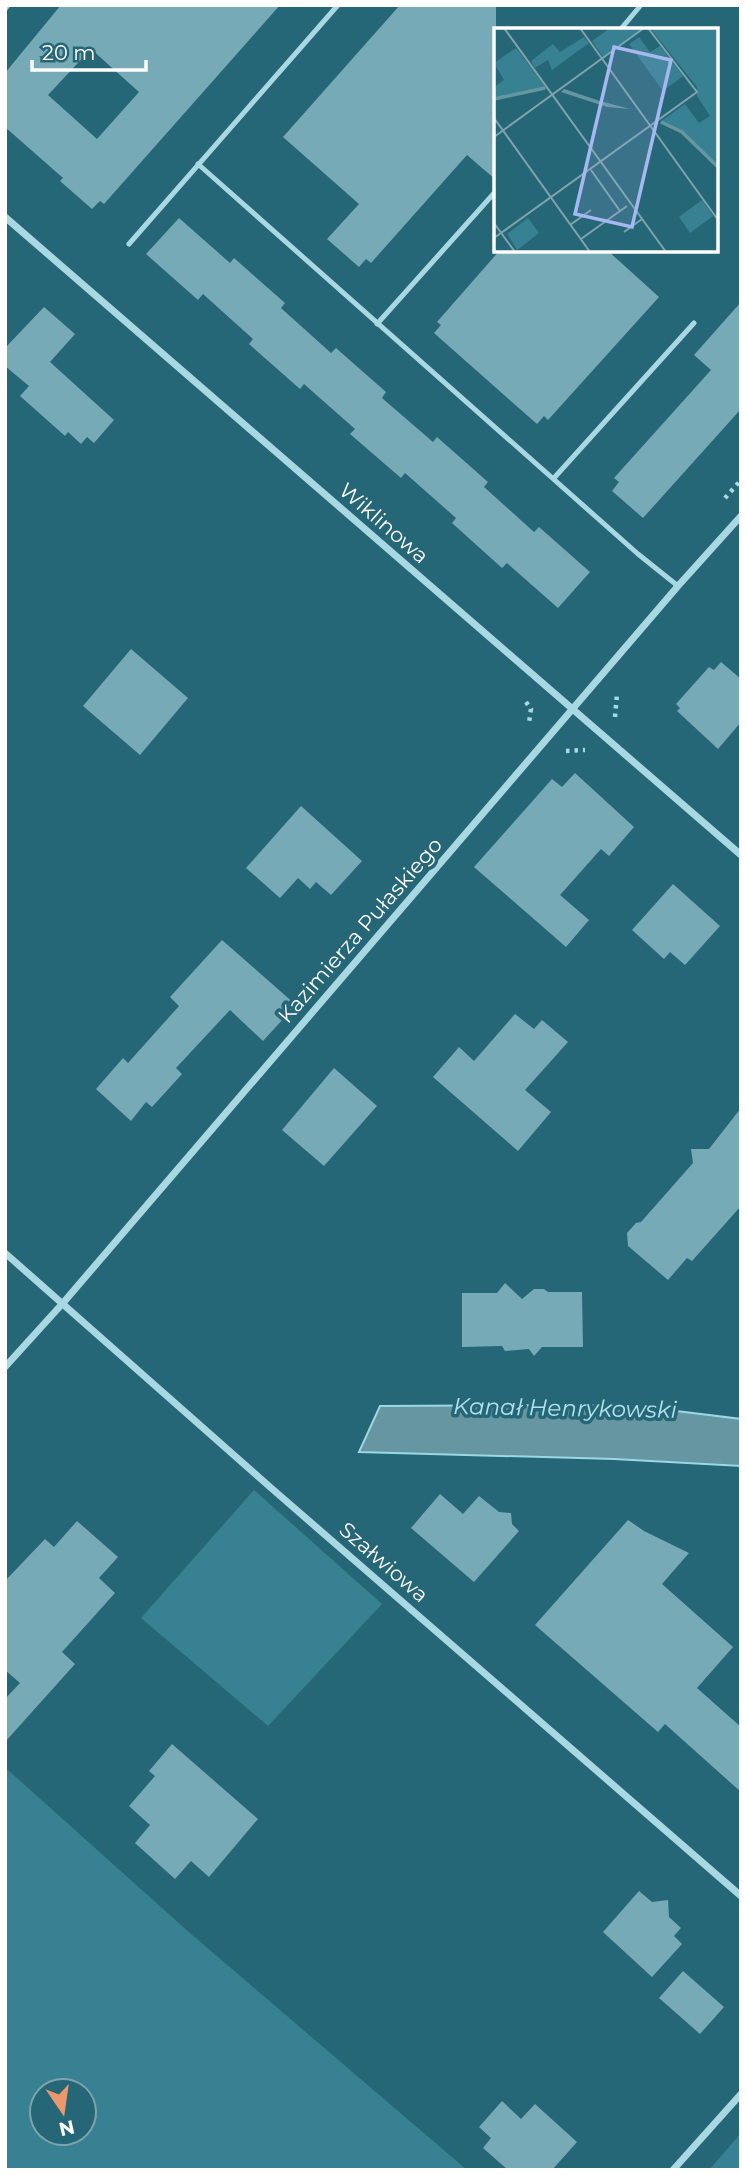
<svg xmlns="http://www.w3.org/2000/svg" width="746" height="2175" viewBox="0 0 746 2175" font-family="Montserrat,sans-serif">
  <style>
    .green { fill: #378192; fill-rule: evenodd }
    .water { fill: #6696a2; stroke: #9cd7e3; stroke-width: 2 }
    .building { fill: #76aab6; fill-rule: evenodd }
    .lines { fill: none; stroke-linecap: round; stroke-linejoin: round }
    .path { stroke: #a8d8e2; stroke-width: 4.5; stroke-dasharray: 3.5 5; stroke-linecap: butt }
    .lane { stroke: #a8d8e2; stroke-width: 5 }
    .street { stroke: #a8d8e2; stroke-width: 7 }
    .labels { text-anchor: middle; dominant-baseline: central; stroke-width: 7; stroke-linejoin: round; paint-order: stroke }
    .street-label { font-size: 21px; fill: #fff; stroke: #266777 }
    .water-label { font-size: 23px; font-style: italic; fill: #b3e1eb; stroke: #266777 }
    .inset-river { fill: none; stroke: #6696a2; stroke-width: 3.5 }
    .inset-road { fill: none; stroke: #7da4ad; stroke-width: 2 }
    .view { fill: #a5b8ef; fill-opacity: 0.15; stroke: #a5b8ef; stroke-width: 3.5 }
    .inset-edge { fill: none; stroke: #fff; stroke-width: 3.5 }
  </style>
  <rect width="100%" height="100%" fill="#266777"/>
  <path class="green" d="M254,1490L382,1604L268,1726L141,1618Z
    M8,1770L191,1934L467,2170H5V1772ZM42,2091H84V2133H42Z
    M741,2133V2170H709Z"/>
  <path class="water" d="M581,1405L652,1408L741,1419V1466L614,1459L359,1452L380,1406Z"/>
  <path class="building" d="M61,5H280L104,204L100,201L92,209L60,181L63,178L5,127V73ZM91,49L139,92L97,139L48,95Z
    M400,5H496V180L467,155L371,263L366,259L359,267L327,239L359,204L283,137Z
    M179,218L230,263L234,258L285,303L281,308L331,353L336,348L386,392L382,398L433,442L437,437L488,482L484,487L534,532L539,527L590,572L558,608L507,563L502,568L452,523L456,518L405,473L401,478L350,434L355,429L304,384L300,389L249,344L253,339L203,294L198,300L146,254Z
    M500,250H607L659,297L548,420L544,416L537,424L434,333L441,325L437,322Z
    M741,302V409L643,518L612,491L619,482L614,478L711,370L694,355Z
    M44,307L75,334L50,362L114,420L94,443L87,437L81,444L68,432L65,436L20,396L29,386L5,366V348Z
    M131,649L188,698L140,755L83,706Z
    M721,662L741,679V722L718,749L677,711L680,708L676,704L709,667L714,670Z
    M575,773L634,827L609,856L601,849L560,895L589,920L566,947L474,867L552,779L562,787Z
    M301,806L362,861L331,895L316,882L310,889L298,878L280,898L246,868Z
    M673,884L720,926L685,965L670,952L664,959L632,930Z
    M222,940L296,1005L263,1041L230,1010L176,1068L182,1074L152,1107L146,1102L131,1121L96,1089L123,1058L128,1063L179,1006L170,997Z
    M515,1014L534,1029L542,1020L568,1042L525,1090L551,1112L518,1151L433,1077L459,1047L474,1061Z
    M334,1068L377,1106L324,1166L282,1130Z
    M741,1108V1206L692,1261L687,1258L668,1280L628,1246L627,1233L636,1223L641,1222L693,1163L691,1149H709Z
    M505,1283L522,1299L534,1289H544L548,1292H582L583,1347H542L534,1356L529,1349L505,1351L502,1346L462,1347V1293H497Z
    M440,1494L463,1514L479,1496L499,1512L511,1513L512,1524L519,1531L474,1582L411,1528Z
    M628,1520L644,1531L689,1553L662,1584L733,1647L697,1688L741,1727V1792L665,1724L658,1732L535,1625Z
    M77,1521L118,1557L99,1578L115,1593L62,1652L75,1664L5,1742V1699L20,1683L5,1670V1581L45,1539L54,1547Z
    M172,1744L258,1819L209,1877L191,1861L175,1879L135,1843L150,1825L129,1806L155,1776L149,1771Z
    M639,1891L652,1902L668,1900L669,1917L681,1928L674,1936L682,1944L652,1977L603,1932Z
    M683,1971L724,2007L700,2034L659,1998Z
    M502,2101L521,2119L535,2104L577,2142L552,2170H508L483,2148L491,2138L479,2127Z"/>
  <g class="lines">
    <path class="path" d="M725,498L741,480
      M526,702L531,709L529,723
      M615,717L617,694
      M566,751L585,750"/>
    <path class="lane" d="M5,9L8,5
      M620,30L641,5
      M198,164L638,554L678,586
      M129,244L338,5
      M377,324L496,191
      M554,478L694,323"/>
    <path class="street" d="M5,217L741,855
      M5,1253L270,1487L741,1896
      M5,1367L63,1303L678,586L741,516
      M673,2170L741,2094"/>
  </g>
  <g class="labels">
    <g class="street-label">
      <text transform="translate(384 523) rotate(41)">Wiklinowa</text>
      <text transform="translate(360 930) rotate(-49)">Kazimierza Pułaskiego</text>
      <text transform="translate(384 1562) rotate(41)">Szałwiowa</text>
    </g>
    <g class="water-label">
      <text transform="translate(565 1408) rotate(1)">Kanał Henrykowski</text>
    </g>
  </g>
  <g transform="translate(494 28)">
    <rect width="224" height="224" fill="#266777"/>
    <path d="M116,0H149L109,29L98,13ZM156,0H224V140L187,105L166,94L191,76L205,95L216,88L203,68V59ZM90,9L95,15L58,42L54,32L41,40L37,33L59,16L66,24ZM145,9L156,24L166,18L189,48L169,63L135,16ZM22,20L53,61L0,71V59L10,52L0,35ZM208,172L219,188L196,205L185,189ZM34,190L45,205L23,222L13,206Z" fill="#378192"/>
    <path d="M70,61L106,73L136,81L113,79L67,64Z" fill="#6696a2"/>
    <path class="inset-river" d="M0,71L51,60M167,94L188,104L224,139"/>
    <path class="inset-road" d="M10,0L172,224M86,0L224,192M0,90L96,224M0,109L150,0M97,142L126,183M0,195L21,224M76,197L97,182M130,204L148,191M0,210L203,64L154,0M87,211L133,178"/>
    <path class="view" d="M120,19L177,32L138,199L81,186Z"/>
    <rect width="224" height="224" class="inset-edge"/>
  </g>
  <rect width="746" height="2175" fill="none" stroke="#ffffff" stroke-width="14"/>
  <g transform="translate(63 2112) rotate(167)"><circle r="33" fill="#266777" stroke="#7da4ad" stroke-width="2"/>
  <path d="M0-5L12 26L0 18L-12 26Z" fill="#eb986d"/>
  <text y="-10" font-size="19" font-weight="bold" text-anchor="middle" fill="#ffffff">N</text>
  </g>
  <path d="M32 60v10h114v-10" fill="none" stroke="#ffffff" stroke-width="3.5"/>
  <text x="42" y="60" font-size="21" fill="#ffffff" stroke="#266777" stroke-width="5" paint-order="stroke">20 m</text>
</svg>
